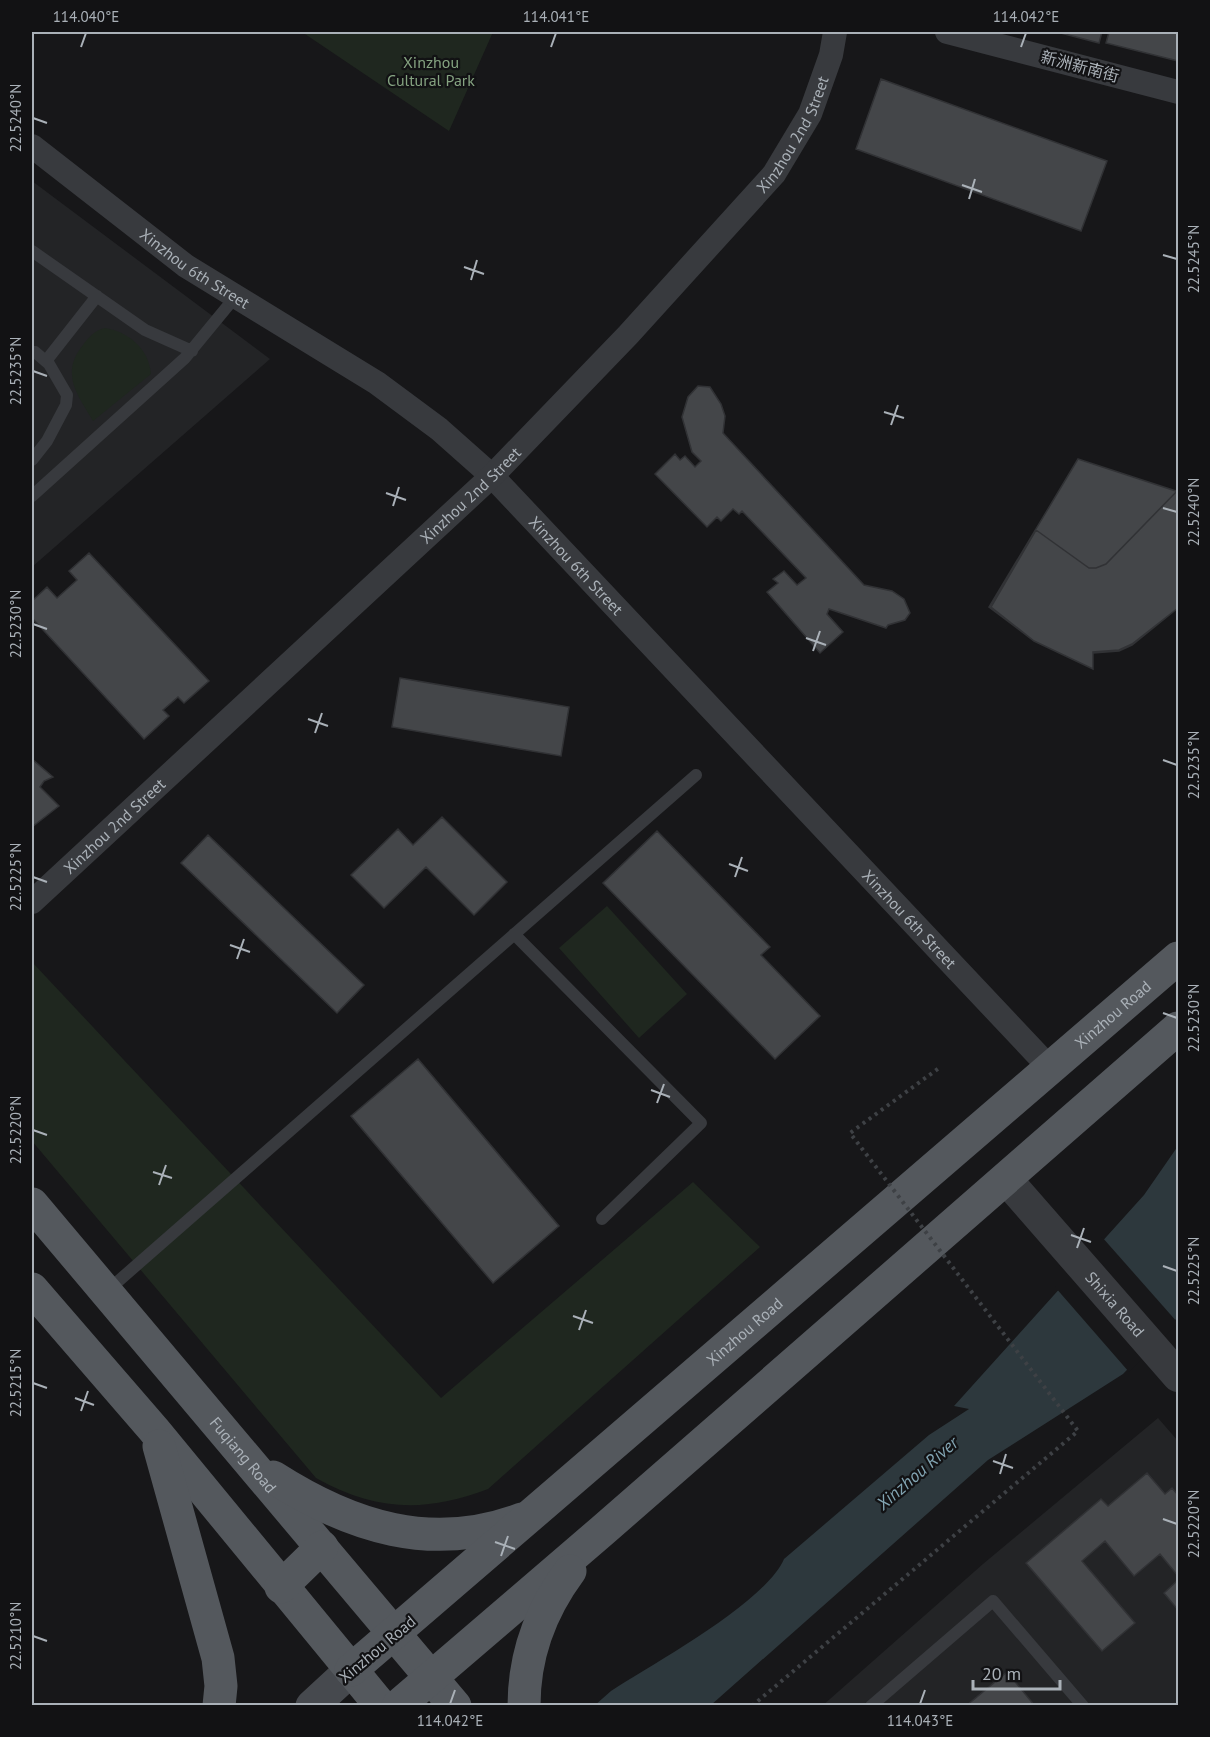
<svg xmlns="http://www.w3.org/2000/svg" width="1210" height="1737" viewBox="0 0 1210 1737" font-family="'PT Sans','Noto Sans SC',sans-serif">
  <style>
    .built { fill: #232426 }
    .green { fill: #1f271f }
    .water { fill: #2d383d }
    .pier { fill: #171719 }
    .building { fill: #444649; stroke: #313235; stroke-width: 1.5 }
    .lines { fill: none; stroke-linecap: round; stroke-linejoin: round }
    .service { stroke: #383a3e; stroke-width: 12 }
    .minor { stroke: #383a3e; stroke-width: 24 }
    .tertiary { stroke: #383a3e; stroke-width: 32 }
    .secondary { stroke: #46494e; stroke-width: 33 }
    .primary { stroke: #54585d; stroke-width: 33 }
    .path-bridge { stroke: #3e4145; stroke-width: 4; stroke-dasharray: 3 4.5; stroke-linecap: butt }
    .ticks { fill: none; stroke: #aab1b8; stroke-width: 2 }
    .labels { text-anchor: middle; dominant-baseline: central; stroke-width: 4.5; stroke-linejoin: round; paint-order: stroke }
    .park-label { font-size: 16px; fill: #85a381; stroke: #121214 }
    .street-label { font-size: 16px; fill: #aab1b8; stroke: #121214 }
    .water-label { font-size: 18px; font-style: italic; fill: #82a4b2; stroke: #121214 }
    .neatline { fill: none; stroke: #aab1b8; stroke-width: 2 }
    .ticks-label { font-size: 15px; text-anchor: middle; fill: #aab1b8 }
  </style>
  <rect width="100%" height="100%" fill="#171719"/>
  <path class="built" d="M32,181L270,359L32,567Z
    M1158,1418L1178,1441V1705L822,1706L983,1564Z"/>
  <path class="green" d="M302,32H493L449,131Z
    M105,328C129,332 149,349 151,374L93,421C77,394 60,373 83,345C89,337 95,330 105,328Z
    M607,906L687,994L639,1038L559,948Z
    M32,962L441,1398L693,1182L760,1247L488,1489C425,1513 375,1511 316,1478L32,1141Z"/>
  <path class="water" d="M1178,1146V1317L1123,1374L988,1460L711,1705L594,1706L611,1691C654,1663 765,1603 784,1559L929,1435L969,1409L954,1406L1144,1195Z"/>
  <path class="pier" d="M1102,1237L1178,1323L1129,1372L1055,1287Z"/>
  <path class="building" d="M1057,32H1102L1099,43Z
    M1109,32H1178V61L1106,43Z
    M881,79L1107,161L1081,231L856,149Z
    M698,386L710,387L721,404L725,416L723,433L864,585L892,591L904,599L910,613L905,620L888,625L886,628L829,609L827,614L843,632L820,653L767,592L778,583L773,579L784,571L797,585L806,578L742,511L739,514L733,509L721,521L717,517L707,527L655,474L675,454L680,460L685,456L695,467L701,461L692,452L682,417L688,397Z
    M1078,459L1176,491L1178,488V608L1132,645L1119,651L1093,653V669L1034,641L989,607Z
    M1178,490V608L1132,644L1119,650L1093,652V669L1034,641L991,607L1036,530L1089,568H1096L1106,564Z
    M89,553L209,681L184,703L178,697L163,710L169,716L144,739L32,618V601L47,587L57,598L77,580L69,571Z
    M400,678L569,707L561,756L392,727Z
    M32,759L53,777L44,781L40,787L59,806L32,827Z
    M442,817L507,882L474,915L426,867L384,908L351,875L398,829L413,845Z
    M657,831L770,947L761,955L820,1016L775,1059L603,883Z
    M208,835L364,985L337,1013L181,863Z
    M418,1059L559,1226L493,1283L351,1116Z
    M1147,1473L1165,1494L1172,1488L1178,1495V1576L1160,1554L1134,1576L1105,1541L1082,1561L1135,1623L1102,1651L1026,1563L1101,1499L1108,1506Z
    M1178,1580V1610L1164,1593Z
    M1007,1672L1035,1706H966Z"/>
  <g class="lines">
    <path class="service" d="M32,251L145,330L192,351
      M46,361L97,296
      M32,460L47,441L66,405L67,395L49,364L35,352
      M32,496L185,358L236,296
      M514,934L701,1123L602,1219
      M107,1291L696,775
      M871,1706L993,1601L1083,1706"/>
    <g class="minor">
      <path d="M947,32L1178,92"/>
      <path id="s1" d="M32,146L186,266L377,383L439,429L492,476L1050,1068"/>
      <path id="s2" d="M32,902L492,476L628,335L774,174L810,114L831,55L835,32"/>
    </g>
    <path class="tertiary" id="s3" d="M1006,1179L1178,1376"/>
    <path class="secondary" d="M312,1706L351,1670"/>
    <g class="primary">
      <path id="s4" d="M32,1204L455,1706"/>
      <path d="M32,1289L154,1430L381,1706"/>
      <path d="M159,1446L218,1658L221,1686L219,1706"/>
      <path d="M273,1477C351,1527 432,1553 522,1519"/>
      <path d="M281,1587L322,1547"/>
      <path id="s5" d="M351,1670L1178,958"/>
      <path d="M398,1706L602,1531L1178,1028"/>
      <path d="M524,1706C524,1656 541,1610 570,1571"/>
    </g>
    <path class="path-bridge" d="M752,1706L1078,1431L850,1133L939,1068"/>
  </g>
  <path class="ticks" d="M81,47L86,33M551,47L556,33M1021,47L1026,33M33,118L47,123M962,185L982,192M969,199L975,179M1163,255L1177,259M464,267L484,274M471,280L477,260M33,371L47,376M884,412L904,418M891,425L898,405M386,493L406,500M393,506L399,487M1163,508L1177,512M33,624L47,629M806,638L826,645M813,651L820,631M308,719L328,726M315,733L322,713M1163,760L1177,765M729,864L748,871M33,877L47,882M735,877L742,857M230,945L250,952M237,959L244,939M1163,1013L1177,1018M651,1090L670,1097M657,1103L664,1084M33,1130L47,1135M153,1172L172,1178M159,1185L166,1165M1071,1235L1091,1242M1077,1248L1084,1228M1163,1266L1177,1271M573,1316L593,1323M579,1330L586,1310M33,1383L47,1388M75,1398L94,1405M81,1411L88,1391M993,1461L1013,1468M1000,1474L1006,1454M1163,1519L1177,1524M495,1542L515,1549M501,1556L508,1536M33,1636L47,1641M450,1704L455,1690M920,1704L925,1690"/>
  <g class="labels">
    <g class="park-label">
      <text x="431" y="62">Xinzhou<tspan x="431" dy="18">Cultural Park</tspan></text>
    </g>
    <g class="street-label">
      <text transform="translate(1080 66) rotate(15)">新洲新南街</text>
      <text stroke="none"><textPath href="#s2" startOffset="1084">Xinzhou 2nd Street</textPath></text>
      <text stroke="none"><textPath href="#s1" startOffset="204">Xinzhou 6th Street</textPath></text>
      <text stroke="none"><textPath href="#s2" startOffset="598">Xinzhou 2nd Street</textPath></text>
      <text stroke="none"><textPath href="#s1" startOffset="690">Xinzhou 6th Street</textPath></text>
      <text stroke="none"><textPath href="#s2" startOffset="112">Xinzhou 2nd Street</textPath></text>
      <text stroke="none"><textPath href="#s1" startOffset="1176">Xinzhou 6th Street</textPath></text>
      <text stroke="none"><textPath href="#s5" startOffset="1005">Xinzhou Road</textPath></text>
      <text stroke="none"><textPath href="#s3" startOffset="166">Shixia Road</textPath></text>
      <text stroke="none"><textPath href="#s5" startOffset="519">Xinzhou Road</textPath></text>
      <text stroke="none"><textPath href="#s4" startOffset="328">Fuqiang Road</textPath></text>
      <text transform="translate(377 1649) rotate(-40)">Xinzhou Road</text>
    </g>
    <g class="water-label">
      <text transform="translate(917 1473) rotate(-41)">Xinzhou River</text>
    </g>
  </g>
  <rect width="1210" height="1737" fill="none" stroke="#121214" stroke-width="66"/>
  <path d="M973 1680v9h87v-9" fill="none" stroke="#aab1b8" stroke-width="3"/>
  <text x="982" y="1680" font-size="18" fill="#aab1b8" stroke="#121214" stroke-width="4.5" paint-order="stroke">20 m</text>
  <rect x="33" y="33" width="1144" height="1671" class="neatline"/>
  <g class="ticks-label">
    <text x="86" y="22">114.040°E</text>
    <text x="556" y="22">114.041°E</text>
    <text x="1026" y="22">114.042°E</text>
    <text transform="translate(16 118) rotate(-90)" y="5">22.5240°N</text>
    <text transform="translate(1194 259) rotate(-90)" y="5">22.5245°N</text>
    <text transform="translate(16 371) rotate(-90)" y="5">22.5235°N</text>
    <text transform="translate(1194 512) rotate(-90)" y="5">22.5240°N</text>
    <text transform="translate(16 624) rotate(-90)" y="5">22.5230°N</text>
    <text transform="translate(1194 765) rotate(-90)" y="5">22.5235°N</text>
    <text transform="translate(16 877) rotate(-90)" y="5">22.5225°N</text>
    <text transform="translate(1194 1018) rotate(-90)" y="5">22.5230°N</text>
    <text transform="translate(16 1130) rotate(-90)" y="5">22.5220°N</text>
    <text transform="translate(1194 1271) rotate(-90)" y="5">22.5225°N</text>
    <text transform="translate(16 1383) rotate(-90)" y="5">22.5215°N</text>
    <text transform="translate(1194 1524) rotate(-90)" y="5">22.5220°N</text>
    <text transform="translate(16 1636) rotate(-90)" y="5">22.5210°N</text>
    <text x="450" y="1726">114.042°E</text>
    <text x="920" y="1726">114.043°E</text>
  </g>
</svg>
